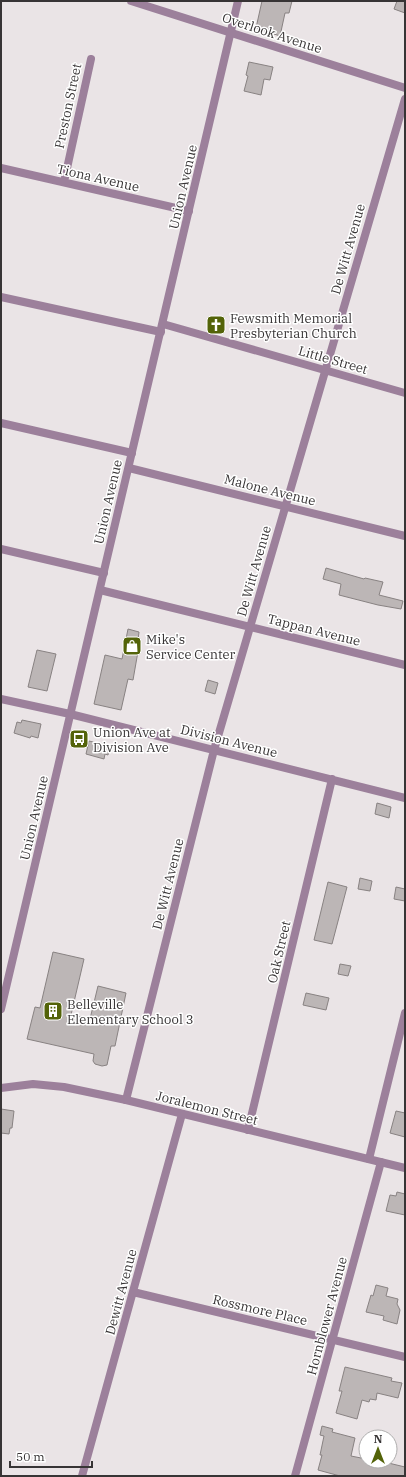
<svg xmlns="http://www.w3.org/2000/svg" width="406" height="1477" viewBox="0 0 406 1477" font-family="'IBM Plex Serif',serif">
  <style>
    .building { fill: #bcb6b6; stroke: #888282 }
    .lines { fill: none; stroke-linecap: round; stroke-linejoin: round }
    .minor { stroke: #9c809b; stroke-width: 8 }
    .tertiary { stroke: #9c809b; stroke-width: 8 }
    .labels { text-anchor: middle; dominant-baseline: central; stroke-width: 3; stroke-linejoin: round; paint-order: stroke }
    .street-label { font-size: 13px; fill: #373435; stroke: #fff }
    .poi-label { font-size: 13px; fill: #373435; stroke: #fff; text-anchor: start }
  </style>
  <rect width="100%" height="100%" fill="#eae4e6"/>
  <path class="building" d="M262,1H292L289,13H285L280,36L256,28Z
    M397,1H405V13L394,9Z
    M249,62L273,67L270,80L264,79L261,95L244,91L248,76L246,75Z
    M326,568L364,579L365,578L383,582L379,595L403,601L401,609L378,605L339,595L341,584L323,579Z
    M128,629L139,632L138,640H140L133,680L128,679L121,710L94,704L105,655L122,659Z
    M37,650L56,654L47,691L28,687Z
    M208,680L218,683L215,694L205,691Z
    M22,720L41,724L38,738L31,736L30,738L14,733L17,722L21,723Z
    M89,741L110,746L108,755L105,754L104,759L86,754Z
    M377,803L391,807L389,818L375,814Z
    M360,878L372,881L370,891L358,889Z
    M328,882L347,887L332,944L314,940Z
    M396,887L405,889V901L394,899Z
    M53,952L84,959L71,1015L90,1019L98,986L126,993L115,1046H111L107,1065L102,1066L95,1064L93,1061L94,1054L27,1039L35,1007L40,1008Z
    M340,964L351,966L348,976L338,974Z
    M306,993L329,998L326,1010L303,1005Z
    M1,1109L14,1111L12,1128H10L9,1134L1,1133Z
    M396,1111L405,1113V1137L390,1133Z
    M397,1192L405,1194V1215L386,1211L390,1195L396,1196Z
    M376,1285L388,1288L386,1296L398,1299L397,1304L400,1310L397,1324L383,1320L384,1316L366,1312L371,1295L373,1296Z
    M345,1367L392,1378L391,1381L402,1383L398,1398L377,1393L376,1400L370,1399L369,1402L362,1400L357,1419L336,1413L342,1391H339Z
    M322,1426L333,1429L332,1432L355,1438L351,1456L366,1459V1461H380L405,1467V1476H340L318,1470L322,1455H320L324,1436L320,1435Z"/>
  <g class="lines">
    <path class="minor" d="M131,1L405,88
      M1,168L189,211
      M64,182L91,59
      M1,297L161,332
      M163,324L405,393
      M1,423L132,453
      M129,468L405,536
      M1,549L104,573
      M100,590L405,665
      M1,699L70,714L405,798
      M126,1100L214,750L405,99
      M248,1130L332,779
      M369,1159L405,1013
      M133,1292L405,1357
      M82,1476L182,1114
      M295,1476L381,1162"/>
    <path class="tertiary" d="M1,1009L238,1
      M1,1088L33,1084L64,1087L126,1100L405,1168"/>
  </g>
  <defs>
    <g id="church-square" transform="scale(1)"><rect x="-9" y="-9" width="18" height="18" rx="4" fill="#536309" stroke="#fff"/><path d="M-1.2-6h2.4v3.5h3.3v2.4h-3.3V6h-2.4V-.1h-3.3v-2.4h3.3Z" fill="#fff"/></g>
    <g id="shop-square" transform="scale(1)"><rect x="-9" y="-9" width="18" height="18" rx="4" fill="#536309" stroke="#fff"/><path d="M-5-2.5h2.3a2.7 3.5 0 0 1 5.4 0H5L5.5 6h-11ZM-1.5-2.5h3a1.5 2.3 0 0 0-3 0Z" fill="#fff"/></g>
    <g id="bus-square" transform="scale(1)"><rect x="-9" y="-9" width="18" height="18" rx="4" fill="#536309" stroke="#fff"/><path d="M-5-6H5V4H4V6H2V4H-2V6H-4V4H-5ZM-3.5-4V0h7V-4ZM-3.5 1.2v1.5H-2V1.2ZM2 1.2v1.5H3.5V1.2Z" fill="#fff"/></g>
    <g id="building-square" transform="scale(1)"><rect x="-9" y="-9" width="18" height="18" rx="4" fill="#536309" stroke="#fff"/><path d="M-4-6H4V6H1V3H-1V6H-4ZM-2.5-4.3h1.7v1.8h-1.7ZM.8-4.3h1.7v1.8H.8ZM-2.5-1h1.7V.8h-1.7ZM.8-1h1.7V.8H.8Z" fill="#fff"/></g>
  </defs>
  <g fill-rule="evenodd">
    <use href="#church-square" x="216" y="325"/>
    <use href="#shop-square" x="132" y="646"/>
    <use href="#bus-square" x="79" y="739"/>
    <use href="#building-square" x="53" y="1011"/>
  </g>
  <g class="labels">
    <g class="street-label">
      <text transform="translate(272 33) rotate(18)">Overlook Avenue</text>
      <text transform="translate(68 106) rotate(-78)">Preston Street</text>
      <text transform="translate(98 178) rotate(13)">Tiona Avenue</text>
      <text transform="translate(183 187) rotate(-77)">Union Avenue</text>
      <text transform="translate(348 249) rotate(-74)">De Witt Avenue</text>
      <text transform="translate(333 360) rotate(16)">Little Street</text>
      <text transform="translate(270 490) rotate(14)">Malone Avenue</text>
      <text transform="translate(108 502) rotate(-77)">Union Avenue</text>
      <text transform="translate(254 571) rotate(-74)">De Witt Avenue</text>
      <text transform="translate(314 630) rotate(14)">Tappan Avenue</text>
      <text transform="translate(229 741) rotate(14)">Division Avenue</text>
      <text transform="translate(34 818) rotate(-77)">Union Avenue</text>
      <text transform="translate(168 884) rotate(-76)">De Witt Avenue</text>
      <text transform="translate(279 952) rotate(-77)">Oak Street</text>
      <text transform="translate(207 1108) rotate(14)">Joralemon Street</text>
      <text transform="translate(121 1292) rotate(-75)">Dewitt Avenue</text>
      <text transform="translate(260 1310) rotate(13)">Rossmore Place</text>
      <text transform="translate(327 1316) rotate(-75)">Hornblower Avenue</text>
    </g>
    <g class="poi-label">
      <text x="230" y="318">Fewsmith Memorial<tspan x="230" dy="15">Presbyterian Church</tspan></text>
      <text x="146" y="639">Mike's<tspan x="146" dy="15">Service Center</tspan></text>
      <text x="93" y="732">Union Ave at<tspan x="93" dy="15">Division Ave</tspan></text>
      <text x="67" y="1004">Belleville<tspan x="67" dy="15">Elementary School 3</tspan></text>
    </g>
  </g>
  <rect width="406" height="1477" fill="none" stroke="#373435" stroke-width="4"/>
  <g transform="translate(378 1449)"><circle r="19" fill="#ffffff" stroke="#afaeae"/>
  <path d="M0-3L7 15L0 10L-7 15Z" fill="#536309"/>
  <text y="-6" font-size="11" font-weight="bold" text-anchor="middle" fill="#373435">N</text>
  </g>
  <path d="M10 1461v6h82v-6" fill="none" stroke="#373435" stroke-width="2"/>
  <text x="16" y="1461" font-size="12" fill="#373435" stroke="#ffffff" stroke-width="3" paint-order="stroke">50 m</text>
</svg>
